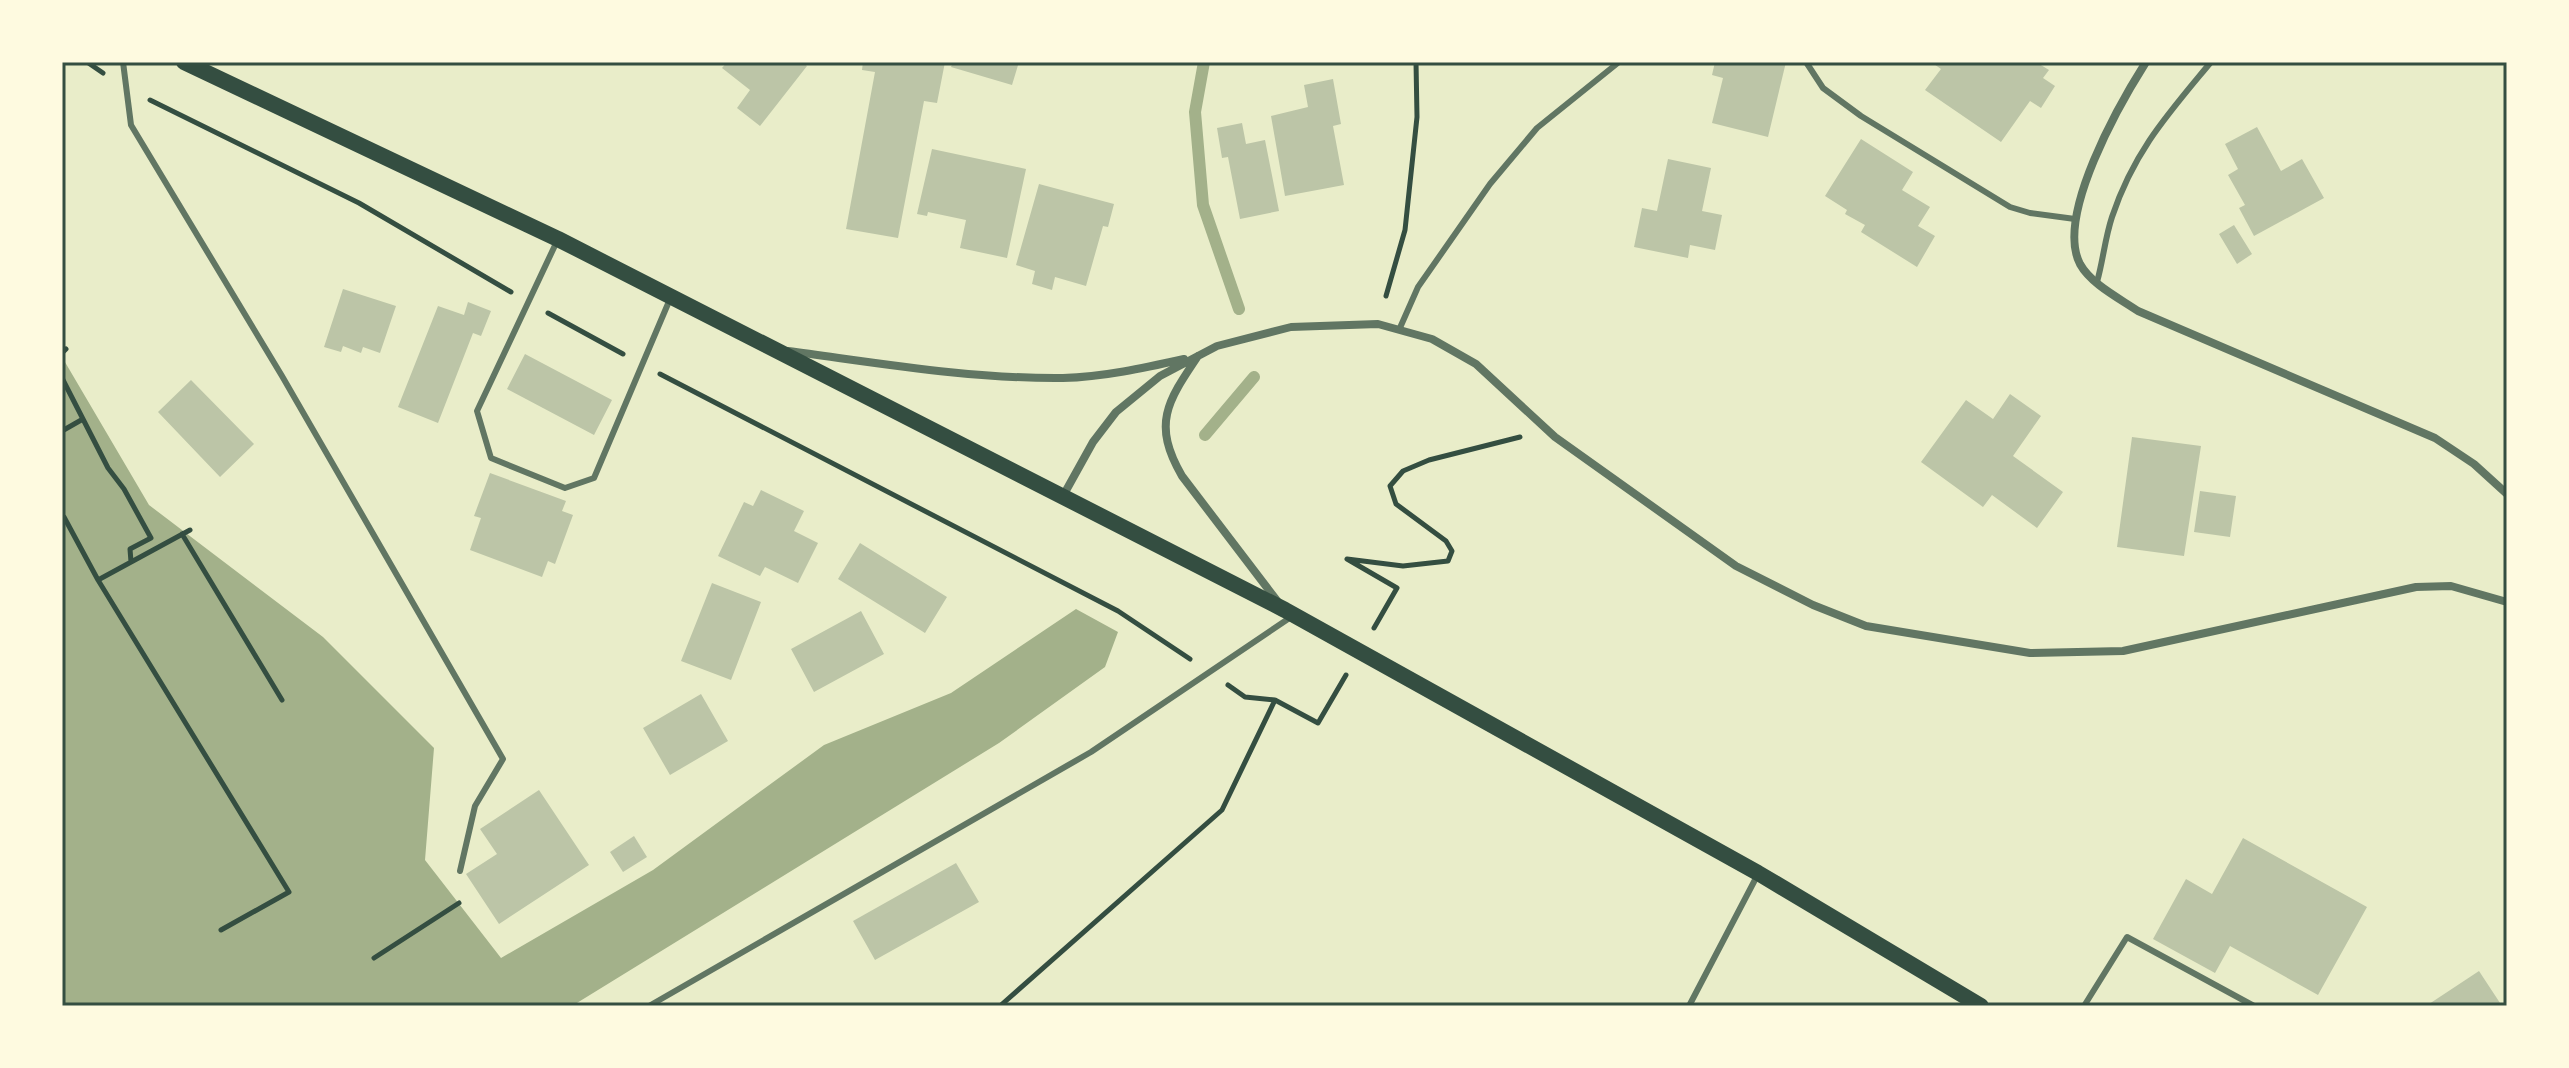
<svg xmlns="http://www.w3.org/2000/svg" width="2569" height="1068" viewBox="0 0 2569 1068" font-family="'Libre Baskerville',serif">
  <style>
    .water { fill: #a3b18a }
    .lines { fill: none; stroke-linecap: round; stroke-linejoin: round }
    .stream { stroke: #a3b18a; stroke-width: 12 }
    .building { fill: #bcc5a7 }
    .path { stroke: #344e41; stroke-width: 5 }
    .service { stroke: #617663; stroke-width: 6 }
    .minor { stroke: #617663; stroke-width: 8 }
    .secondary { stroke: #344e41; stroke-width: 16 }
    .neatline { fill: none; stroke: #344e41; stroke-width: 3 }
  </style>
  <rect width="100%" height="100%" fill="#e9edc9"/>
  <path class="water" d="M62,357L149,505L323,637L434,748L425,860L501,958L653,870L824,745L951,693L1076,609L1118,632L1105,667L999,743L572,1006H62Z"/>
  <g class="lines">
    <path class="stream" d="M1204,62L1195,112L1203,205L1239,309
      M1205,435L1254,377"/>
  </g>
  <path class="building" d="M727,62H802L807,66L760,126L737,108L750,90L722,68Z
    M863,62H945L937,103L924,101L898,238L846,229L875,72L862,70Z
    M953,62H1019L1012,85L951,67Z
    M1715,62H1786L1768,137L1712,123L1723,78L1712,75Z
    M1931,62H2036L2049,70L2043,78L2055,86L2041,108L2030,101L2001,142L1925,90L1941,69Z
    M1333,79L1341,124L1333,126L1344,185L1285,196L1271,116L1308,107L1304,85Z
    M1242,123L1246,144L1265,140L1279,211L1240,219L1228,157L1222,158L1217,128Z
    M2257,127L2281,171L2302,159L2324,198L2254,236L2239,208L2245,205L2228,175L2238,169L2225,144Z
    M1861,139L1913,172L1902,190L1930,207L1918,226L1935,236L1917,267L1861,232L1865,225L1845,214L1847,210L1825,196Z
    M932,149L1026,169L1007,258L960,248L966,220L928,212L927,216L917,214Z
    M1668,159L1711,168L1702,211L1722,215L1715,250L1690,245L1688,258L1634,247L1642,208L1657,211Z
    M1039,184L1114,204L1108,227L1103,226L1086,286L1055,277L1052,290L1032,284L1035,271L1016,265Z
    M2234,225L2252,254L2237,264L2219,234Z
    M343,289L396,306L380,353L363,347L361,353L343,346L341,352L324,347Z
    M468,302L491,311L481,336L473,333L438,423L398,407L438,306L464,315Z
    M525,354L612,400L594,435L507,389Z
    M191,380L254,444L220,477L158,412Z
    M2010,394L2041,416L2013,456L2063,492L2037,528L1992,495L1983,507L1921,462L1966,400L1993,419Z
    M2132,437L2201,446L2184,556L2117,547Z
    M490,473L566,501L562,511L573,515L555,564L548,561L542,577L470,550L481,518L474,516Z
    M761,490L804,511L794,531L818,543L798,583L765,567L760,576L718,556L744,502L753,506Z
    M2200,491L2236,496L2230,537L2194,532Z
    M860,543L947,597L925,633L838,579Z
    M712,583L761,602L731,680L681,661Z
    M861,611L884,654L814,692L791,649Z
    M701,694L728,741L670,775L643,728Z
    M539,790L589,865L499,924L466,874L497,854L480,829Z
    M634,836L647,857L623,872L610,852Z
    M2243,838L2367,907L2318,995L2230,946L2215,973L2153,939L2186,879L2212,894Z
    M956,863L979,902L875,960L853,921Z
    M2479,971L2502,1006H2426Z"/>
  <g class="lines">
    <path class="path" d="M87,62L103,73
      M150,100L359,203L511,292
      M1386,296L1405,230L1417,117L1416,62
      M548,313L623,354
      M62,353L66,349
      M660,374L1118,611L1190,659
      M62,378L108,468L124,489L151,538L130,549L131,562
      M62,431L83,419
      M62,518L64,517L98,580L289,892L221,930
      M182,534L282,700
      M98,580L190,530
      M1374,628L1397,588L1347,559L1403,566L1448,561L1452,551L1446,541L1396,504L1390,486L1403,471L1429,460L1520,437
      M1228,685L1245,697L1275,700
      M374,958L459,903
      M1000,1006L1222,810L1275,700L1318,723L1346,675"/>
    <path class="service" d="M123,62L131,125L282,376L503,759L475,806L460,871
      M1806,62L1823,88L1861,116L2010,207L2030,213L2075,219
      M558,239L477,411L491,458L565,488L594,478L670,299
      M2097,282C2103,261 2105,238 2112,217C2134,151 2168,114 2211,62
      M1399,330L1418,287L1490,184L1537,128L1619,62
      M649,1006L1091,752L1291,617
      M1689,1006L1757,876
      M2084,1006L2127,937L2254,1006"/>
    <path class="minor" d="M2146,62C2120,103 2055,216 2080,264C2091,284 2119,298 2138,311L2435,438L2474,464L2507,494
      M788,351C879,363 971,379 1063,378C1103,377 1144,368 1184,359
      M1198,356C1167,402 1152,424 1182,476L1278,602
      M1063,496L1093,442L1116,412L1160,376L1217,346L1291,327L1378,324L1432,339L1476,364L1555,437L1736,566L1813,605L1866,626L2030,653L2123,651L2416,587L2451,586L2507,602"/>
    <path class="secondary" d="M184,62L558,239L1285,610L1758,873L1981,1006"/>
  </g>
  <rect width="2569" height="1068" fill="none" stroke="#fefae0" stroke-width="128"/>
  <rect x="64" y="64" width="2441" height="940" class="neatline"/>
</svg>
